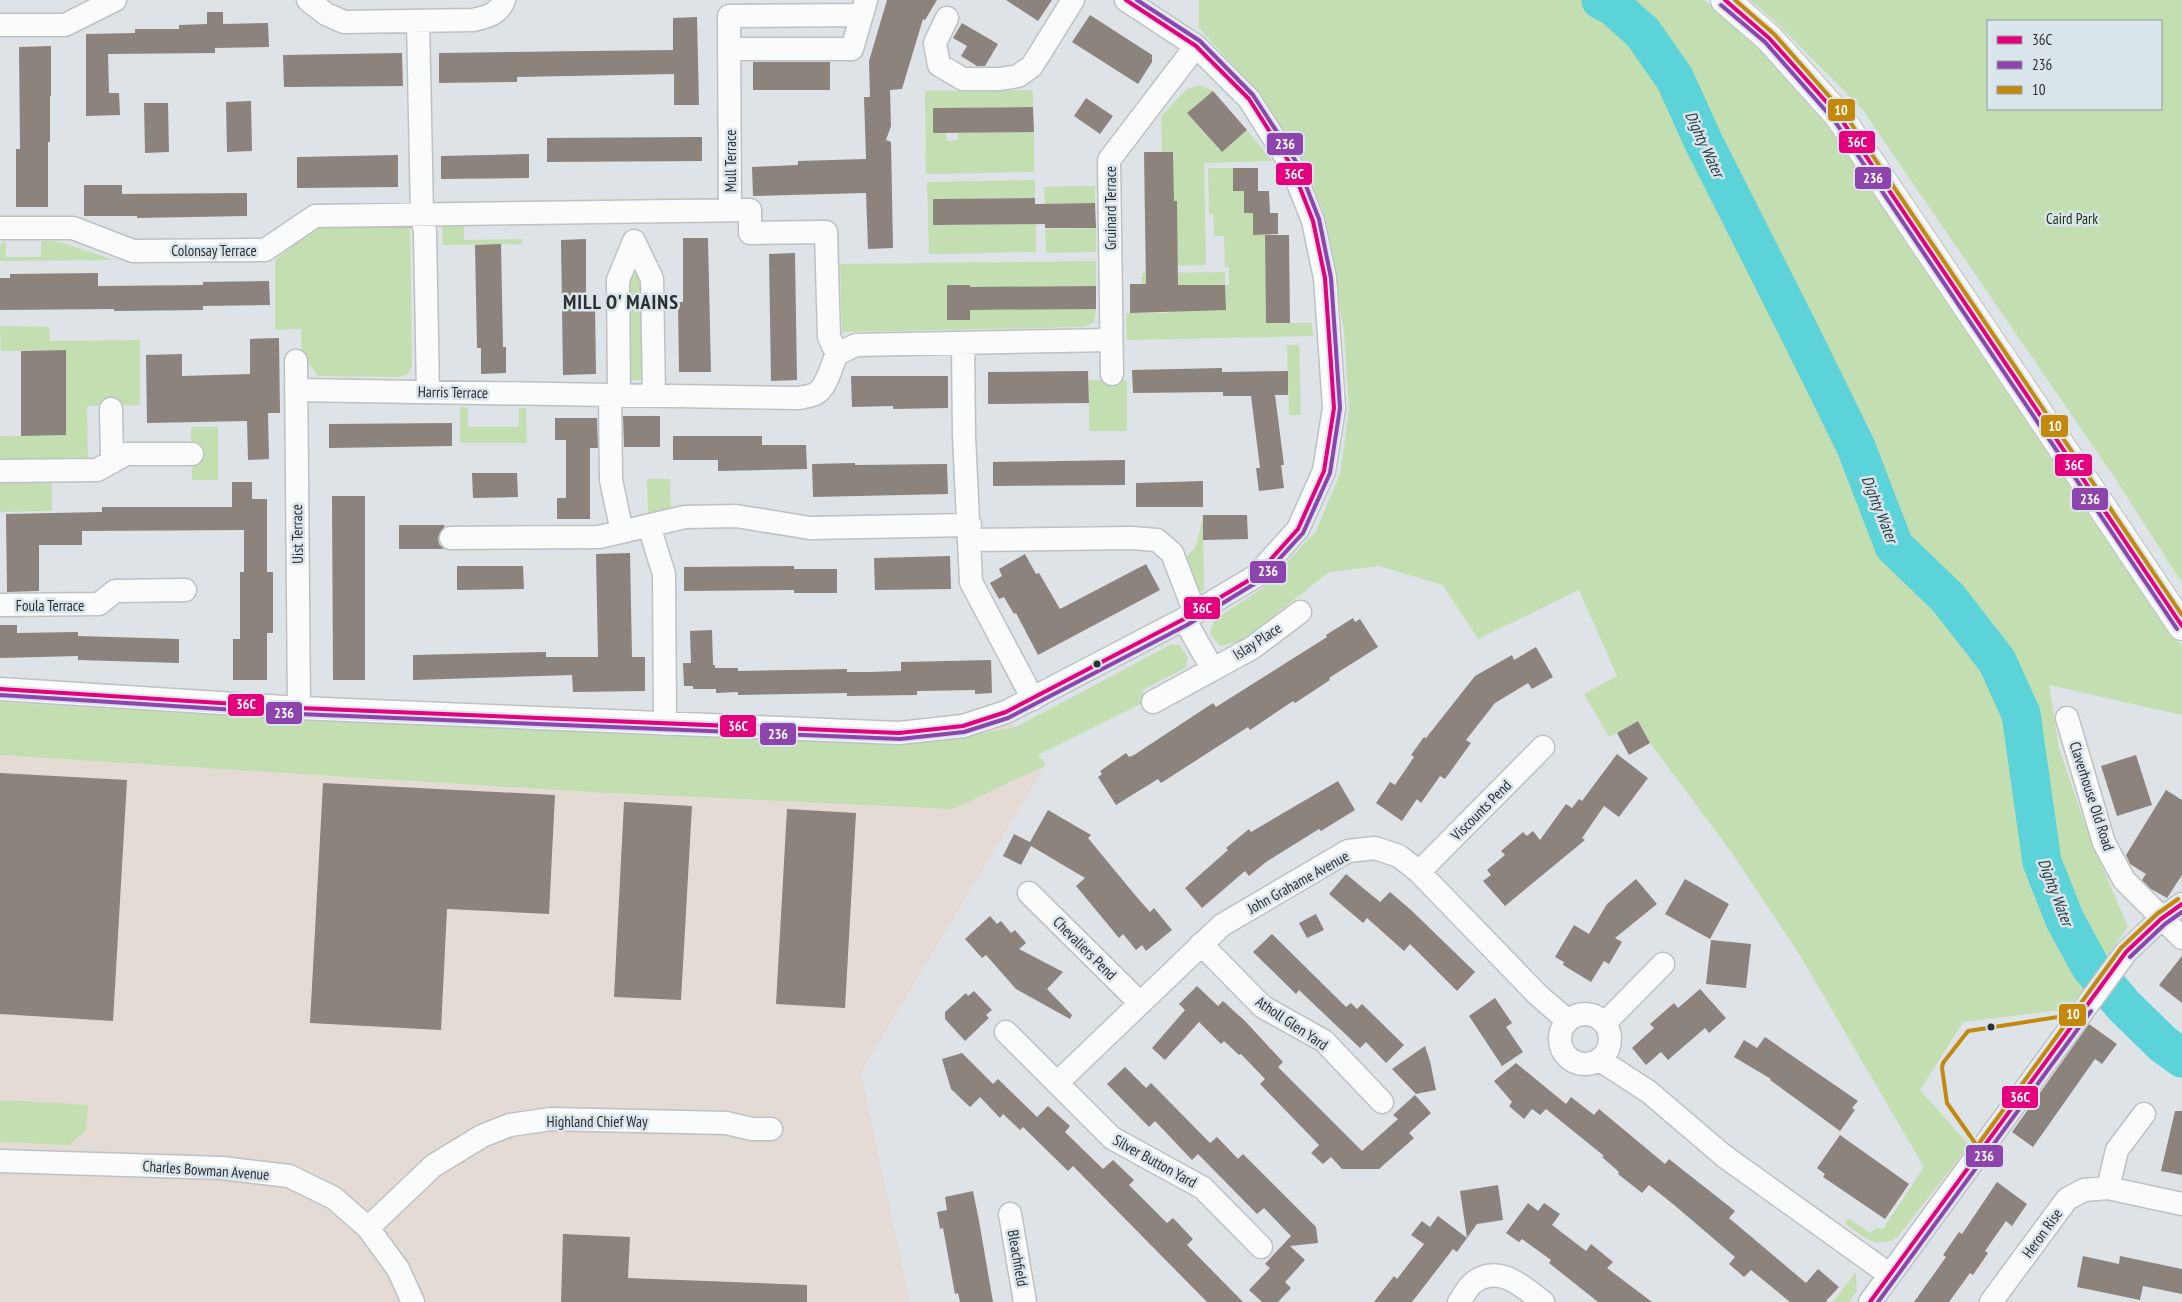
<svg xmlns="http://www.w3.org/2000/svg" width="2182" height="1302" viewBox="0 0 2182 1302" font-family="'PT Sans Narrow',sans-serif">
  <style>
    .industrial { fill: #e3dbd4 }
    .green { fill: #c3deb1; fill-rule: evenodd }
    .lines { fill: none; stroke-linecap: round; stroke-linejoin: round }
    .river { stroke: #5cd2d9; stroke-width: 39 }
    .building { fill: #8c837c }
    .minor-casing { stroke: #bdc1c4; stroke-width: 25 }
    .tertiary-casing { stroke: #bdc1c4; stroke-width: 30 }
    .minor { stroke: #fafbfb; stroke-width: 22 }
    .tertiary { stroke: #fafbfb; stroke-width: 28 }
    .bus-1-casing { stroke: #dae4eb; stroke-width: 8 }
    .bus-2-casing { stroke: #dae4eb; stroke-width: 8 }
    .bus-3-casing { stroke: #dae4eb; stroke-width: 8 }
    .bus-1 { stroke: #e5007d; stroke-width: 4 }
    .bus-2 { stroke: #8e44ad; stroke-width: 4 }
    .bus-3 { stroke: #c4880c; stroke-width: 4 }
    .bus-dot { fill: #2b2f31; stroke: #dae4eb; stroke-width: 2 }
    .labels { text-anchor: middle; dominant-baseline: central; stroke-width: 5; stroke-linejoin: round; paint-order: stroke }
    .street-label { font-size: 15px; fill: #2b2f31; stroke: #dae4eb }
    .park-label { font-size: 15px; fill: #1e2f0c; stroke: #dae4eb }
    .water-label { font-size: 16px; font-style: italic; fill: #243d3f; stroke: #dae4eb }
    .district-label { font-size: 20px; font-weight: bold; letter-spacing: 1px; fill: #2b2f31; stroke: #dae4eb }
    .line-badge { stroke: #dae4eb; stroke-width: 2 }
    .badge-label { font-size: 14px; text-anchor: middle; font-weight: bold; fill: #fff }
  </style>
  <rect width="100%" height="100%" fill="#dee3e7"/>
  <path class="industrial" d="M0,689L898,733L1006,712L1016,727L1046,765L861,1073L910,1302H0Z"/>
  <path class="green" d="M1199,0H1704C1752,33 1789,82 1828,126L2182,646V715L2049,685L2059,748L2089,836L2128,927L2069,1009L1963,1022L1920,1090L1969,1145L1897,1238C1873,1249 1864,1237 1845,1223L1848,1218L1870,1233L1876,1228L1883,1229L1924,1167L1801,957L1732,853L1650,743L1638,721L1609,737L1584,694L1617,676L1579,590L1478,639L1443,585L1379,566L1329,572L1242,641L1220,646L1210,634L1214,620L1263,588L1316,531L1340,474L1349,411L1344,331L1325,217L1301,157L1257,91L1199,28Z
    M1750,0H2182V583L2117,481L1862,109L1777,23ZM1988,21H2161V109H1988Z
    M1201,85L1213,91L1187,113L1221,152L1247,130L1272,161L1204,163L1206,265L1146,266L1145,259L1177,258L1176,201H1144L1145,191L1174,190L1173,152H1162L1161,116L1187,89Z
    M1033,90V107L933,108V132L946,133L947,141L958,140V133L1034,132V172L926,174L925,91Z
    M1208,168H1233V191H1244L1253,213V235H1265L1266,323H1312L1313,336L1127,340L1126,313H1169L1168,284H1142V273L1225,272V285H1229V267H1225L1224,236H1214L1213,214H1209Z
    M1035,180V198L933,199V225L1036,224V252L929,254L927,182Z
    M1095,186V203L1045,204L1044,187Z
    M442,224H464V240L522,239V244L443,245Z
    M410,225L412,366L408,374L398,377L318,376L302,354L301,329L275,330V260L316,227Z
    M1096,228V252L1046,253L1045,229Z
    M6,241V257H41V241L60,242L114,260L0,261V245Z
    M1096,261V286L973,288L974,310L1096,309L1094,322L1084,327L842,332L840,264Z
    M631,275H639L643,280L645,380H628L627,281Z
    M0,326L49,327L50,341L140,340V405L87,406L88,462L0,461V436L66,435L65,350L1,351Z
    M1287,345H1299L1301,415H1289Z
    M1089,380H1127V431H1089Z
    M460,407L468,408V427H519V408H526L527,443H460Z
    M191,427H218V480H192Z
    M647,479H670L671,510L648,514Z
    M0,481H52V511L0,512Z
    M1203,515L1204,590L1197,594L1185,558L1196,547Z
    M1170,645H1180L1188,658L1185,668L1142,690L1147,701L1038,755L1046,765L953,809L592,792L0,755V702L297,720L871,744L942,741L1016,727Z
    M0,1100L88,1105L86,1131L69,1145L0,1142Z
    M1856,1272L1857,1291L1849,1302H1833Z"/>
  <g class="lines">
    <path class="river" d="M1601,0L1613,6L1643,33L1675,79L1704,143L1799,331L1856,447L1894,546L1948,598L1997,661L2021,714L2042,862L2065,920L2090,966L2124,1006L2163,1044L2182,1058"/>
  </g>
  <path class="building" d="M887,0H937L925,20L923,19L902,89L890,90L891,126L886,140L891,142L893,248L868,249L866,193L753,196L752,167L798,165V161L866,159L864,97H870L869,61Z
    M1006,0H1052L1038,21Z
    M207,12H223V24L268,23L269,47L215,48V53L108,54L109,93H119L120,115L86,116V34L135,33V29H179V25L207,24Z
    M1090,15L1152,55V62L1138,84L1072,42Z
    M697,17L699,105H674V74L517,77V82L439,83V53L673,50V18Z
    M962,23L998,44L985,66H977L961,56L967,46L953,38Z
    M51,46V96H50V142H48V207H16V149H20L19,47Z
    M402,53L403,86L284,87L283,55Z
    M753,62H830V90H753Z
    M1213,91L1247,130L1222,152L1187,113Z
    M1086,98L1113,116L1100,134L1074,116Z
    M251,101L252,151L227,152L226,102Z
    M144,103H168L169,152L145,153Z
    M1033,107L1034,132L933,133V108Z
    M702,137V161L547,162V138Z
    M1144,152H1173L1174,201H1177L1178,285H1225L1226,310L1130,313V284H1146Z
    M529,154V178L441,179V156Z
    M398,155V187L297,188V157Z
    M1233,168H1258V191H1269L1270,213H1278V234L1253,235V213H1244V191H1233Z
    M84,185H122V194L247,193V216L137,218V216H84Z
    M1035,198V204L1095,203L1096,228H1045V224L933,225V199Z
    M1265,235H1289L1290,323H1266Z
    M683,238H708L711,372H679L678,302H683Z
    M586,239V304H595L596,374L563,375L561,240Z
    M501,244L503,347H506V373L481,374V348H477L475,245Z
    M795,253L797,380L771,381L769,254Z
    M98,273V286L203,285V282L269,281L270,305L203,306V310L114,311V309L0,310V278H10V274Z
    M947,285H970V287L1096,286V309L970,310V320H947Z
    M279,338L280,413H268L269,459L248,460L247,421L147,423L146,355L182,354V376L250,374V339Z
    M66,350V435L21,436V351Z
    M1222,368V372L1288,371V395H1275L1284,465H1281L1284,488L1259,491L1256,468H1260L1251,396H1223V392L1133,393L1132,370Z
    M1088,371L1089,403L988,404V372Z
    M851,376H948V408L893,409V406L852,407Z
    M623,416H660V447H624Z
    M555,418H597L598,448H590V519H557V498H566V440H555Z
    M452,423V446L329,448V424Z
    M673,436H762V445H806L807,469L718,471V460H673Z
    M1125,460V485L993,486V462Z
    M855,463V465L947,464L948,494L813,497L812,464Z
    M472,473H517L518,497L473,498Z
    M1203,481V507H1136V483Z
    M232,482H252V499H267V572H273V633H267V680H233V639H240V572H244V530L82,531V545H39V591L7,592L6,514L102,512V507H232Z
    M332,496H365V680H333Z
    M1203,515H1247L1248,539L1203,540Z
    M399,525H445L438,538L439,544L444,549H399Z
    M630,553L632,657H645V691L573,692L572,675L413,680V655L546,652V657H598L596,554Z
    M1025,554L1036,574L1039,573L1060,609L1146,564L1160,590L1038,655L1016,613L1014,614L1004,597L999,599L990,583L1002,576L999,569Z
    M950,556L951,589L875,590L874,558Z
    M457,566H523L524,589L457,590Z
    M794,566V569H837V593H794V590L684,591V567Z
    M1353,618L1355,622L1360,619L1378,647L1329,678L1330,680L1295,703L1293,701L1250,730L1248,727L1161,783L1158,779L1116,805L1098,777L1102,774L1100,771L1126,753L1129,757L1134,755L1213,703L1216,707L1327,637L1326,635Z
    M0,625H17V633L78,632V636L179,639V663L78,660V656L0,658Z
    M712,630L713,665H715V668H738V671L847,669V672H869L901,671V662L991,660L992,693L975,694V690L917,691V695L847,696V693L738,695V692L716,693V689H693V686H684L683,663H691L690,631Z
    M1536,647L1553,677L1532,689L1528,683L1495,703L1466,740L1471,743L1445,779L1440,776L1421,803L1417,799L1402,821L1376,803L1390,782L1395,785L1414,757L1411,755L1424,737L1426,738L1475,676L1512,655L1514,660Z
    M1638,721L1650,743L1629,755L1617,733Z
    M1617,754L1648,778L1619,817L1604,806L1582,838L1585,840L1505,906L1483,881L1491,875L1487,870L1505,855L1501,851L1523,832L1527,836L1533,831L1540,840L1566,804L1572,808L1579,799L1582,801Z
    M2136,755L2152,805L2117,816L2101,766Z
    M0,773L127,780L113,1021L0,1014Z
    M1338,781L1355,810L1321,831L1319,829L1266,862L1249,876L1245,871L1202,908L1185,888L1228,850L1226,848L1249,829L1251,832Z
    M323,783L555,795L549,914L447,909L441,1030L310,1023Z
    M2166,790L2182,800V875L2167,898L2151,889L2142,880L2146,874L2130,864L2126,855Z
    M624,802L692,806L681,1000L614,997Z
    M787,809L856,813L845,1008L776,1004Z
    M1048,810L1091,835L1088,838L1135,895L1150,912L1154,908L1172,930L1146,951L1142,945L1136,950L1123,934L1119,938L1076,886L1085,878L1031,846L1021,865L1003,856L1014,834L1030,842Z
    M1346,874L1380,902L1390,892L1411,910L1475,972L1457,991L1410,944L1404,951L1367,918L1363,923L1329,894Z
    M1636,879L1657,904L1615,938L1622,942L1609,964L1604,961L1591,982L1563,965L1564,962L1555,957L1574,925L1589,934L1607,904Z
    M1685,879L1729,904L1710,939L1665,914Z
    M1316,914L1324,930L1307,938L1299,923Z
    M990,916L997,924L1001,921L1011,933L1015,930L1026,943L1019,949L1063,972L1047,989L1072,1015L1070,1019L1016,989L986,955L982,958L965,939Z
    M1272,934L1346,1007L1351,1003L1357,1009L1362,1004L1404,1045L1386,1063L1366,1042L1360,1048L1299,990L1296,994L1253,952Z
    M1711,940L1751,944L1746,988L1706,984Z
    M2182,956V1003L2159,985Z
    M1197,986L1218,1006L1223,1001L1245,1021L1283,1062L1278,1067L1362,1151L1398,1119L1393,1115L1415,1095L1431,1113L1409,1133L1414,1138L1379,1169H1342L1331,1157L1323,1164L1311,1153L1319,1145L1260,1084L1265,1079L1241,1054L1239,1055L1224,1041L1221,1044L1199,1022L1165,1060L1152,1048L1185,1010L1179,1004Z
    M1700,989L1726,1018L1709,1033L1705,1028L1668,1060L1661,1052L1646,1065L1632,1048L1654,1028L1650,1024L1674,1003L1678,1008Z
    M974,991L992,1010L986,1015L989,1018L965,1041L945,1019V1012L966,993L968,996Z
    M1495,998L1512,1023L1506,1027L1523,1052L1502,1066L1469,1016Z
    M2089,1024L2117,1044L2102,1064L2095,1059L2033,1147L2012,1132Z
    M1765,1037L1858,1101L1852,1108L1855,1110L1840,1131L1770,1080L1771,1079L1734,1057L1744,1040L1757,1048Z
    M1425,1046L1430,1061L1436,1090L1416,1094L1392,1069Z
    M962,1053L993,1084L998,1079L1037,1117L1048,1106L1070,1126L1065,1132L1103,1169L1113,1160L1134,1180L1129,1185L1167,1223L1173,1218L1193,1239L1187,1245L1243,1302H1207L1073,1166L1068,1171L1023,1127L1020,1130L1003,1114L1000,1118L980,1097L970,1107L951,1089L942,1059Z
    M1516,1063L1566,1104L1571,1097L1594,1115L1599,1109L1665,1164L1669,1159L1735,1211L1729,1218L1806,1283L1818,1269L1839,1287L1826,1301L1828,1302H1790L1751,1270L1744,1277L1729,1264L1735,1257L1673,1204L1649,1185L1642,1193L1618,1174L1619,1172L1602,1157L1604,1156L1546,1109L1540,1115L1532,1109L1524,1119L1509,1106L1512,1102L1494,1081Z
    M1125,1067L1146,1088L1151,1083L1210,1143L1217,1137L1238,1159L1243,1154L1316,1227L1318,1243L1290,1246L1305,1260L1285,1282L1291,1288L1278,1302H1262L1249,1290L1270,1268L1265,1264L1291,1236L1264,1208L1257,1214L1198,1154L1192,1160L1155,1121L1149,1127L1107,1084Z
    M2175,1111H2182V1175L2161,1171Z
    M1840,1135L1909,1184L1885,1219L1823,1177L1825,1174L1817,1168Z
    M1997,1182L2027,1204L2012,1226L2006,1221L1985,1251L1988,1253L1973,1275L1970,1273L1949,1302H1914L1946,1257L1943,1255L1959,1232L1962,1234Z
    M1498,1185L1503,1220L1477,1224L1457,1252L1453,1249L1412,1302H1374L1394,1276L1397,1279L1424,1244L1411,1235L1422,1221L1430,1227L1438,1216L1467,1238L1460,1191Z
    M973,1191L979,1221L993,1302H960L958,1293L955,1294L943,1228L940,1229L937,1212L947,1210L945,1197Z
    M1528,1203L1538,1211L1544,1203L1560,1214L1552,1225L1586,1251L1591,1244L1613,1262L1607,1268L1652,1302H1598L1549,1263L1551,1260L1522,1239L1519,1242L1506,1233Z
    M563,1234L630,1237L628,1278L807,1285V1302H561Z
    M2083,1256L2119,1264L2120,1256L2182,1269V1294L2143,1286L2140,1300L2077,1287Z"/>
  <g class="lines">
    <g class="minor-casing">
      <path id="minor" d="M308,0L326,14L344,22L473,20C487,17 499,14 504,0
        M947,18L935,43L939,65L963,79H1000L1018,76L1032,66L1073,0
        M418,21L422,214L425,232L428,392
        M0,25H65L115,0
        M729,49H852L866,0
        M730,210L729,16L862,15
        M0,228H73L133,251L265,250L315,216L750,210V233L826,232L829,337L837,354
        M963,343L964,436L971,582L1033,699
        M837,354L856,345L1111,340
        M296,361L299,708
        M1112,374L1109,160L1196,46
        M296,390L799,398C804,397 811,396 815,394C827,388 831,366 837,354
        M610,395L611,480L622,532
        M619,395L618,280L634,241L652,279L654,395
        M111,409L112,462
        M0,471L97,470L126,454H192
        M649,526L664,574L665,724
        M451,538L599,537L685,517L736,516L810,528L970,525
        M970,540L1131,538L1157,540L1172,553L1195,613
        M0,605L99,604L115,591L185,590
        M1184,619L1212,668
        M0,689L299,708L899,733L963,726L1006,712L1184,619L1256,576L1298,529L1324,471L1334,408L1325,278L1313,221L1291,165L1249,99L1196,46L1126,0
        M1153,702L1252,648L1300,612
        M2067,718L2104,843L2124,880L2182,938
        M1419,872L1543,747
        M1029,893L1140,1003
        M1201,944L1263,1007L1324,1041L1382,1102
        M1560 1039a25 25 0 1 1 50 0a25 25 0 1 1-50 0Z
        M1605,1023L1663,964
        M1006,1032L1112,1138L1203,1188L1261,1247
        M1600,1060L1649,1092L1724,1156L1890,1275
        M1057,1083L1222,925L1348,851L1375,848L1399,856L1419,872L1538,995L1568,1021
        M0,1161L222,1168L289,1176L334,1198L368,1228L398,1269L413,1302
        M2108,1188L2117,1150L2144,1114
        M1010,1214L1025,1302
        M368,1228L433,1166L482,1136L510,1125L551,1119L726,1123L752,1129H771
        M1459,1302C1463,1296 1468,1287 1473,1283C1499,1263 1523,1287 1543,1302
        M1870,1302L2126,952L2161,919L2182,904
        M1991,1302L2067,1199L2084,1190L2108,1188L2182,1204"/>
    </g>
    <g class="tertiary-casing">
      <path id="tertiary" d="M1725,0L1769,38L1839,116L2182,626"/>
    </g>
    <use href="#minor" class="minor"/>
    <use href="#tertiary" class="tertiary"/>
    <g class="bus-1-casing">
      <path id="bus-1" d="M1725,0L1769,38L1839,116L2182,626
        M0,689L299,708L899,733L963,726L1006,712L1184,619L1256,576L1298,529L1324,471L1334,408L1325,278L1313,221L1291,165L1249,99L1196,46L1126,0
        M1870,1302L2126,952L2161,919L2182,904"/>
    </g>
    <g class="bus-2-casing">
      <path id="bus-2" d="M1721,5L1765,42L1834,120L2177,629
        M0,695L299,714L900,739L964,732L1008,718L1187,625L1259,581L1303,533L1330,473L1340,408L1331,278L1319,219L1297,163L1253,95L1200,41L1137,0
        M2130,957L2165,924L2182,912
        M1878,1302L2091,1011"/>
    </g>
    <g class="bus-3-casing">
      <path id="bus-3" d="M1735,0L1774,34L1844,113L2182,615
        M1980,1142L2121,948L2157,914L2178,899
        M1980,1150L1947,1103L1942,1068L1943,1063L1968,1031L2077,1014"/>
    </g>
    <use href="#bus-1" class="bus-1"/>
    <use href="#bus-2" class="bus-2"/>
    <use href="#bus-3" class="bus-3"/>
  </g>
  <g class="bus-dot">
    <circle cx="1097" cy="664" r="4.5"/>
    <circle cx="1991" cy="1027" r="4.5"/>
  </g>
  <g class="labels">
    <g class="street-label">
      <text transform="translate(730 161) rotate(-90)">Mull Terrace</text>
      <text transform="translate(1110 208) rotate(-90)">Gruinard Terrace</text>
      <text x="214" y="250">Colonsay Terrace</text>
      <text transform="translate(453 392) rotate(1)">Harris Terrace</text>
      <text transform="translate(297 534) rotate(-91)">Uist Terrace</text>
      <text x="50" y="605">Foula Terrace</text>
      <text transform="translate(1257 641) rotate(-33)">Islay Place</text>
      <text transform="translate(2092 796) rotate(72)">Claverhouse Old Road</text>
      <text transform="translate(1481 810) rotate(-45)">Viscounts Pend</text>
      <text transform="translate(1298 882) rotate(-29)">John Grahame Avenue</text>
      <text transform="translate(1085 948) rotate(45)">Chevaliers Pend</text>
      <text transform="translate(1292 1023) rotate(34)">Atholl Glen Yard</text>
      <text x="597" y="1121">Highland Chief Way</text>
      <text transform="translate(1155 1161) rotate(29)">Silver Button Yard</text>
      <text transform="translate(206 1170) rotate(4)">Charles Bowman Avenue</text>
      <text transform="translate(2042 1233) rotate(-54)">Heron Rise</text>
      <text transform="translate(1018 1258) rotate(80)">Bleachfield</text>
    </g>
    <g class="park-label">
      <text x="2072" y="218">Caird Park</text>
    </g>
    <g class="water-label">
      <text transform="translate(1705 144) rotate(65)">Dighty Water</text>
      <text transform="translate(1880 509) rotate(68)">Dighty Water</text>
      <text transform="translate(2056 892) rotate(69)">Dighty Water</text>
    </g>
    <g class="district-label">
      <text x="621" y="302">MILL O' MAINS</text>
    </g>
  </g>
  <g class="line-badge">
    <rect x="1827" y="98" width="29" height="24" rx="5" fill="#c4880c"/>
    <rect x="1838" y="130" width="38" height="24" rx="5" fill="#e5007d"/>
    <rect x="1266" y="132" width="38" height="24" rx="5" fill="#8e44ad"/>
    <rect x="1275" y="162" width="38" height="24" rx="5" fill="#e5007d"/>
    <rect x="1854" y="166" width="38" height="24" rx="5" fill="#8e44ad"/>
    <rect x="2040" y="414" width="29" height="24" rx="5" fill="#c4880c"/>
    <rect x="2054" y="453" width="39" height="24" rx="5" fill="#e5007d"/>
    <rect x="2071" y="487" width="38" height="24" rx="5" fill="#8e44ad"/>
    <rect x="1249" y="560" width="38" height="24" rx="5" fill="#8e44ad"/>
    <rect x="1183" y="596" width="38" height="24" rx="5" fill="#e5007d"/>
    <rect x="227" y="693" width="38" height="24" rx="5" fill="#e5007d"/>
    <rect x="265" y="701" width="38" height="24" rx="5" fill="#8e44ad"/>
    <rect x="719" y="714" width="38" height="24" rx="5" fill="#e5007d"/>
    <rect x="759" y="722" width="38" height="24" rx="5" fill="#8e44ad"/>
    <rect x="2058" y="1003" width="29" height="24" rx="5" fill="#c4880c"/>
    <rect x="2001" y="1085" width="38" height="24" rx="5" fill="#e5007d"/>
    <rect x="1965" y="1144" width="39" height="24" rx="5" fill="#8e44ad"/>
  </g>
  <g class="badge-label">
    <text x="1841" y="115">10</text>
    <text x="1857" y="147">36C</text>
    <text x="1285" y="149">236</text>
    <text x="1294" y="179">36C</text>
    <text x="1873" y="183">236</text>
    <text x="2055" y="431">10</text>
    <text x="2074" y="470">36C</text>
    <text x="2090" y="504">236</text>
    <text x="1268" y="576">236</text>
    <text x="1202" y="613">36C</text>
    <text x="246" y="709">36C</text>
    <text x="284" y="718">236</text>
    <text x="738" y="731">36C</text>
    <text x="778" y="739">236</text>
    <text x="2073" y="1019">10</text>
    <text x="2020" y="1102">36C</text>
    <text x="1984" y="1161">236</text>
  </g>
  <rect x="1987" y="20" width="175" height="90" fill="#dae4eb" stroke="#949ca1"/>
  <rect x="1997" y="36" width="25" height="8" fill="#e5007d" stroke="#949ca1"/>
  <text x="2032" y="45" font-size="15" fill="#2b2f31">36C</text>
  <rect x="1997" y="61" width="25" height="8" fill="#8e44ad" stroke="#949ca1"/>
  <text x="2032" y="70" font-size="15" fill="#2b2f31">236</text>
  <rect x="1997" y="86" width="25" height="8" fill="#c4880c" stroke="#949ca1"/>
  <text x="2032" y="95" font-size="15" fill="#2b2f31">10</text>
</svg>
